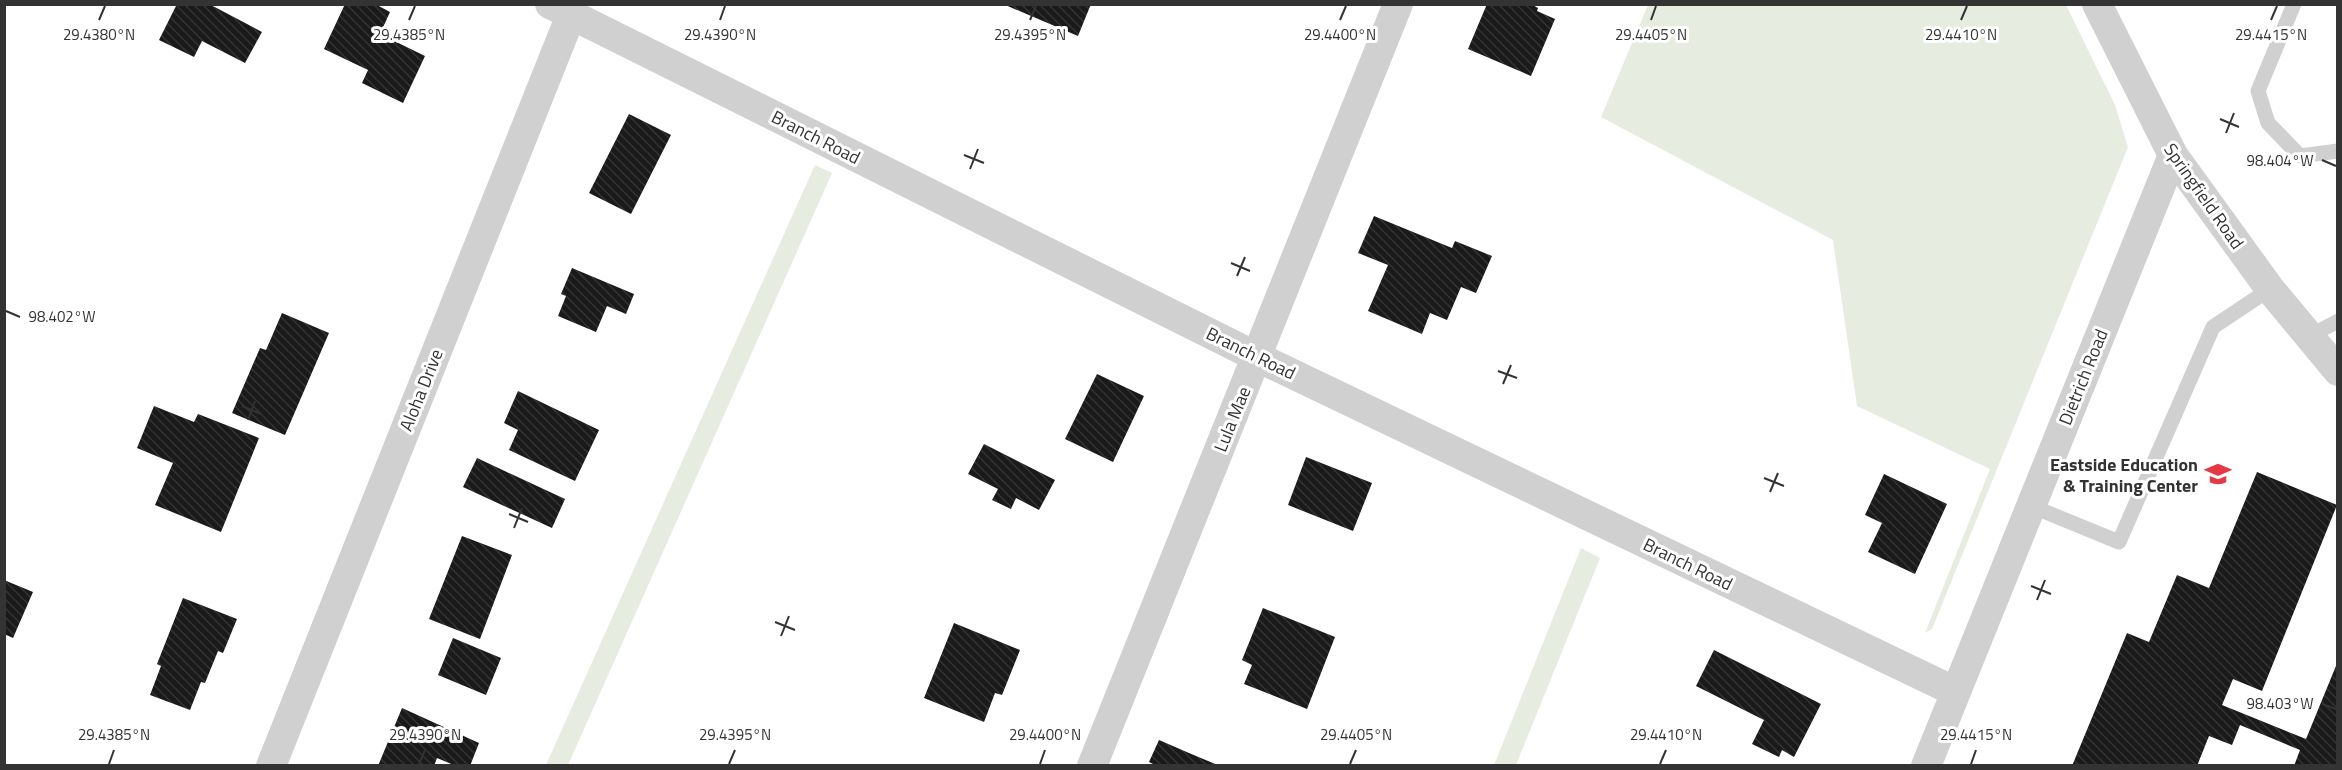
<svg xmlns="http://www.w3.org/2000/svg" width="2342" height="770" viewBox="0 0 2342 770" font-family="'Titillium Web',sans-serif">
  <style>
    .green { fill: #e6ecdf }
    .building { fill: url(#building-back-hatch) }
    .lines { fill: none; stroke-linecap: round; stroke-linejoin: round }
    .service { stroke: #d0d0d0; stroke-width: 15 }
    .minor { stroke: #d0d0d0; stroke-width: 30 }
    .ticks { fill: none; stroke: #333; stroke-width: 2 }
    .labels { text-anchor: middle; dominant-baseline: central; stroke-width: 6; stroke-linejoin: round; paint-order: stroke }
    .street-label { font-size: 18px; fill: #333; stroke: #fff }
    .poi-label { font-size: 18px; font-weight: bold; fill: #333; stroke: #fff; text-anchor: end }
    .ticks-label { font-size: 15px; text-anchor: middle; fill: #333; stroke: #fff; stroke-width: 6; stroke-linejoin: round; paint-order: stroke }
  </style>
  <defs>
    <pattern id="building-back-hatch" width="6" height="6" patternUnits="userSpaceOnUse" patternTransform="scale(1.5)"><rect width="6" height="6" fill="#1a1a1a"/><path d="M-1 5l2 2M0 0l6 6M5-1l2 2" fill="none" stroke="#333"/></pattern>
  </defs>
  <rect width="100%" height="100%" fill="#fff"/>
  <path class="green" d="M1648,5H2066L2115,105L2128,147L1932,629L1925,633L1990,469L1857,406L1833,240L1601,117Z
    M815,165L832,173L568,765H546Z
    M1581,548L1600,558L1516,765H1494Z"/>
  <path class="building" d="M177,4H209L262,32L245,63L202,41L194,57L159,40Z
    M345,4H375L390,12L380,34L425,56L403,103L362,83L368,70L324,49Z
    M1003,4H1091L1078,36Z
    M1487,4H1531L1538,8L1537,11L1555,19L1531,76L1468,49Z
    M629,114L671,135L631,214L589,193Z
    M1374,216L1452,248L1455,241L1492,256L1476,293L1461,287L1447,320L1430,313L1422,334L1368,311L1388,265L1358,253Z
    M572,268L634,294L626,314L607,306L596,332L558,316L566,296L561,294Z
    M282,313L329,333L285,435L232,413L260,348L266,350Z
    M1097,374L1144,396L1113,462L1065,439Z
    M518,391L599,430L575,481L509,450L518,430L504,423Z
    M154,406L194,422L198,414L259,438L221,532L155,505L173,463L137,448Z
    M984,444L1055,480L1039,510L1016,498L1011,509L992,500L998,489L968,474Z
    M1306,457L1372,483L1353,531L1288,505Z
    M477,458L565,499L552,528L463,487Z
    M2257,472L2337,505L2262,691L2233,679L2222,705L2306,739L2338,661V766H2294L2300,750L2240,725L2232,745L2209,736L2197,766H2072L2127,633L2149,642L2177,575L2209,588Z
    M1884,474L1947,504L1915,574L1868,552L1882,523L1865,515Z
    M462,536L512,555L480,639L429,619Z
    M4,580L33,592L13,638L4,634Z
    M183,598L237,619L223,653L218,651L205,683L201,682L190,710L150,695L161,666L157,664Z
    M1263,608L1335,637L1307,709L1244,684L1252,665L1242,660Z
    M954,623L1020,650L1002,695L995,693L984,722L924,698Z
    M453,638L501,658L486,695L438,675Z
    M1714,650L1821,704L1794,757L1782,750L1779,757L1752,744L1764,720L1696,686Z
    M402,708L479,743L470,766H456L437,758L434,766H378Z
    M1159,740L1189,753L1220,766H1157L1149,762Z"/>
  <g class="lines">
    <path class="service" d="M2294,4L2258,91L2268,123L2300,156L2338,151
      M2308,337L2338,321
      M2031,506L2119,542L2213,327L2270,289"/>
    <path class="minor" d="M550,4L1257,357L1956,692
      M2097,4L2173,155L2270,289L2338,371
      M271,766L571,15
      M1092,766L1398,4
      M1926,766L2173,155"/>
  </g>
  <path class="ticks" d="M99,20L105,6M409,20L415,6M720,20L725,6M1030,20L1036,6M1340,20L1346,6M1651,20L1656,6M1961,20L1967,6M2271,20L2277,6M2220,119L2239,127M2226,133L2234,113M964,155L984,163M2322,160L2336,166M970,169L978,149M1231,263L1250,271M1237,276L1245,257M6,311L20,317M1498,371L1517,378M1503,384L1511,365M242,406L261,414M248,420L255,401M1764,478L1784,486M1770,492L1778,473M509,514L528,522M514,528L522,508M2031,586L2051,594M2037,600L2045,580M775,622L795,630M781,636L789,616M2322,704L2336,709M109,764L114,750M419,764L425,750M729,764L735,750M1040,764L1045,750M1350,764L1356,750M1660,764L1666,750M1971,764L1976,750"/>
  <defs>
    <g id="university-bare" transform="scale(2.07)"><path d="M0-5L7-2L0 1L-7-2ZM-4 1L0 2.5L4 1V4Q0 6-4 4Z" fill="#e63946" stroke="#fff" stroke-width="2.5" paint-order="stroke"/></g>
  </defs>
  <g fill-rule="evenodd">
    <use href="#university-bare" x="2218" y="474"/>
  </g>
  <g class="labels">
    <g class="street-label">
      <text transform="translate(816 137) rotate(27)">Branch Road</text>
      <text transform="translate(2204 196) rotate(55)">Springfield Road</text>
      <text transform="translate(1251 353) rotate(26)">Branch Road</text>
      <text transform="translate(2083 377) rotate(-68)">Dietrich Road</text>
      <text transform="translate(421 390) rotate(-68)">Aloha Drive</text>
      <text transform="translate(1232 419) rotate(-68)">Lula Mae</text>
      <text transform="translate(1688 564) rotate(26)">Branch Road</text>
    </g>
    <g class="poi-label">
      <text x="2198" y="464">Eastside Education<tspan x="2198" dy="21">&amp; Training Center</tspan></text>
    </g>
  </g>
  <g class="ticks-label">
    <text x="99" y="40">29.4380°N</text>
    <text x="409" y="40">29.4385°N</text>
    <text x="720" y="40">29.4390°N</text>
    <text x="1030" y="40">29.4395°N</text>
    <text x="1340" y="40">29.4400°N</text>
    <text x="1651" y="40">29.4405°N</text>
    <text x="1961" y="40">29.4410°N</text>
    <text x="2271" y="40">29.4415°N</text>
    <text x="2280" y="166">98.404°W</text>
    <text x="62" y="322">98.402°W</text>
    <text x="2280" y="709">98.403°W</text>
    <text x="114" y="740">29.4385°N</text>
    <text x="425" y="740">29.4390°N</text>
    <text x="735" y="740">29.4395°N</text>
    <text x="1045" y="740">29.4400°N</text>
    <text x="1356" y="740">29.4405°N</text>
    <text x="1666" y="740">29.4410°N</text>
    <text x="1976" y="740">29.4415°N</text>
  </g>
  <rect width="2342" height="770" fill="none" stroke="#333333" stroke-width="12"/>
</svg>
